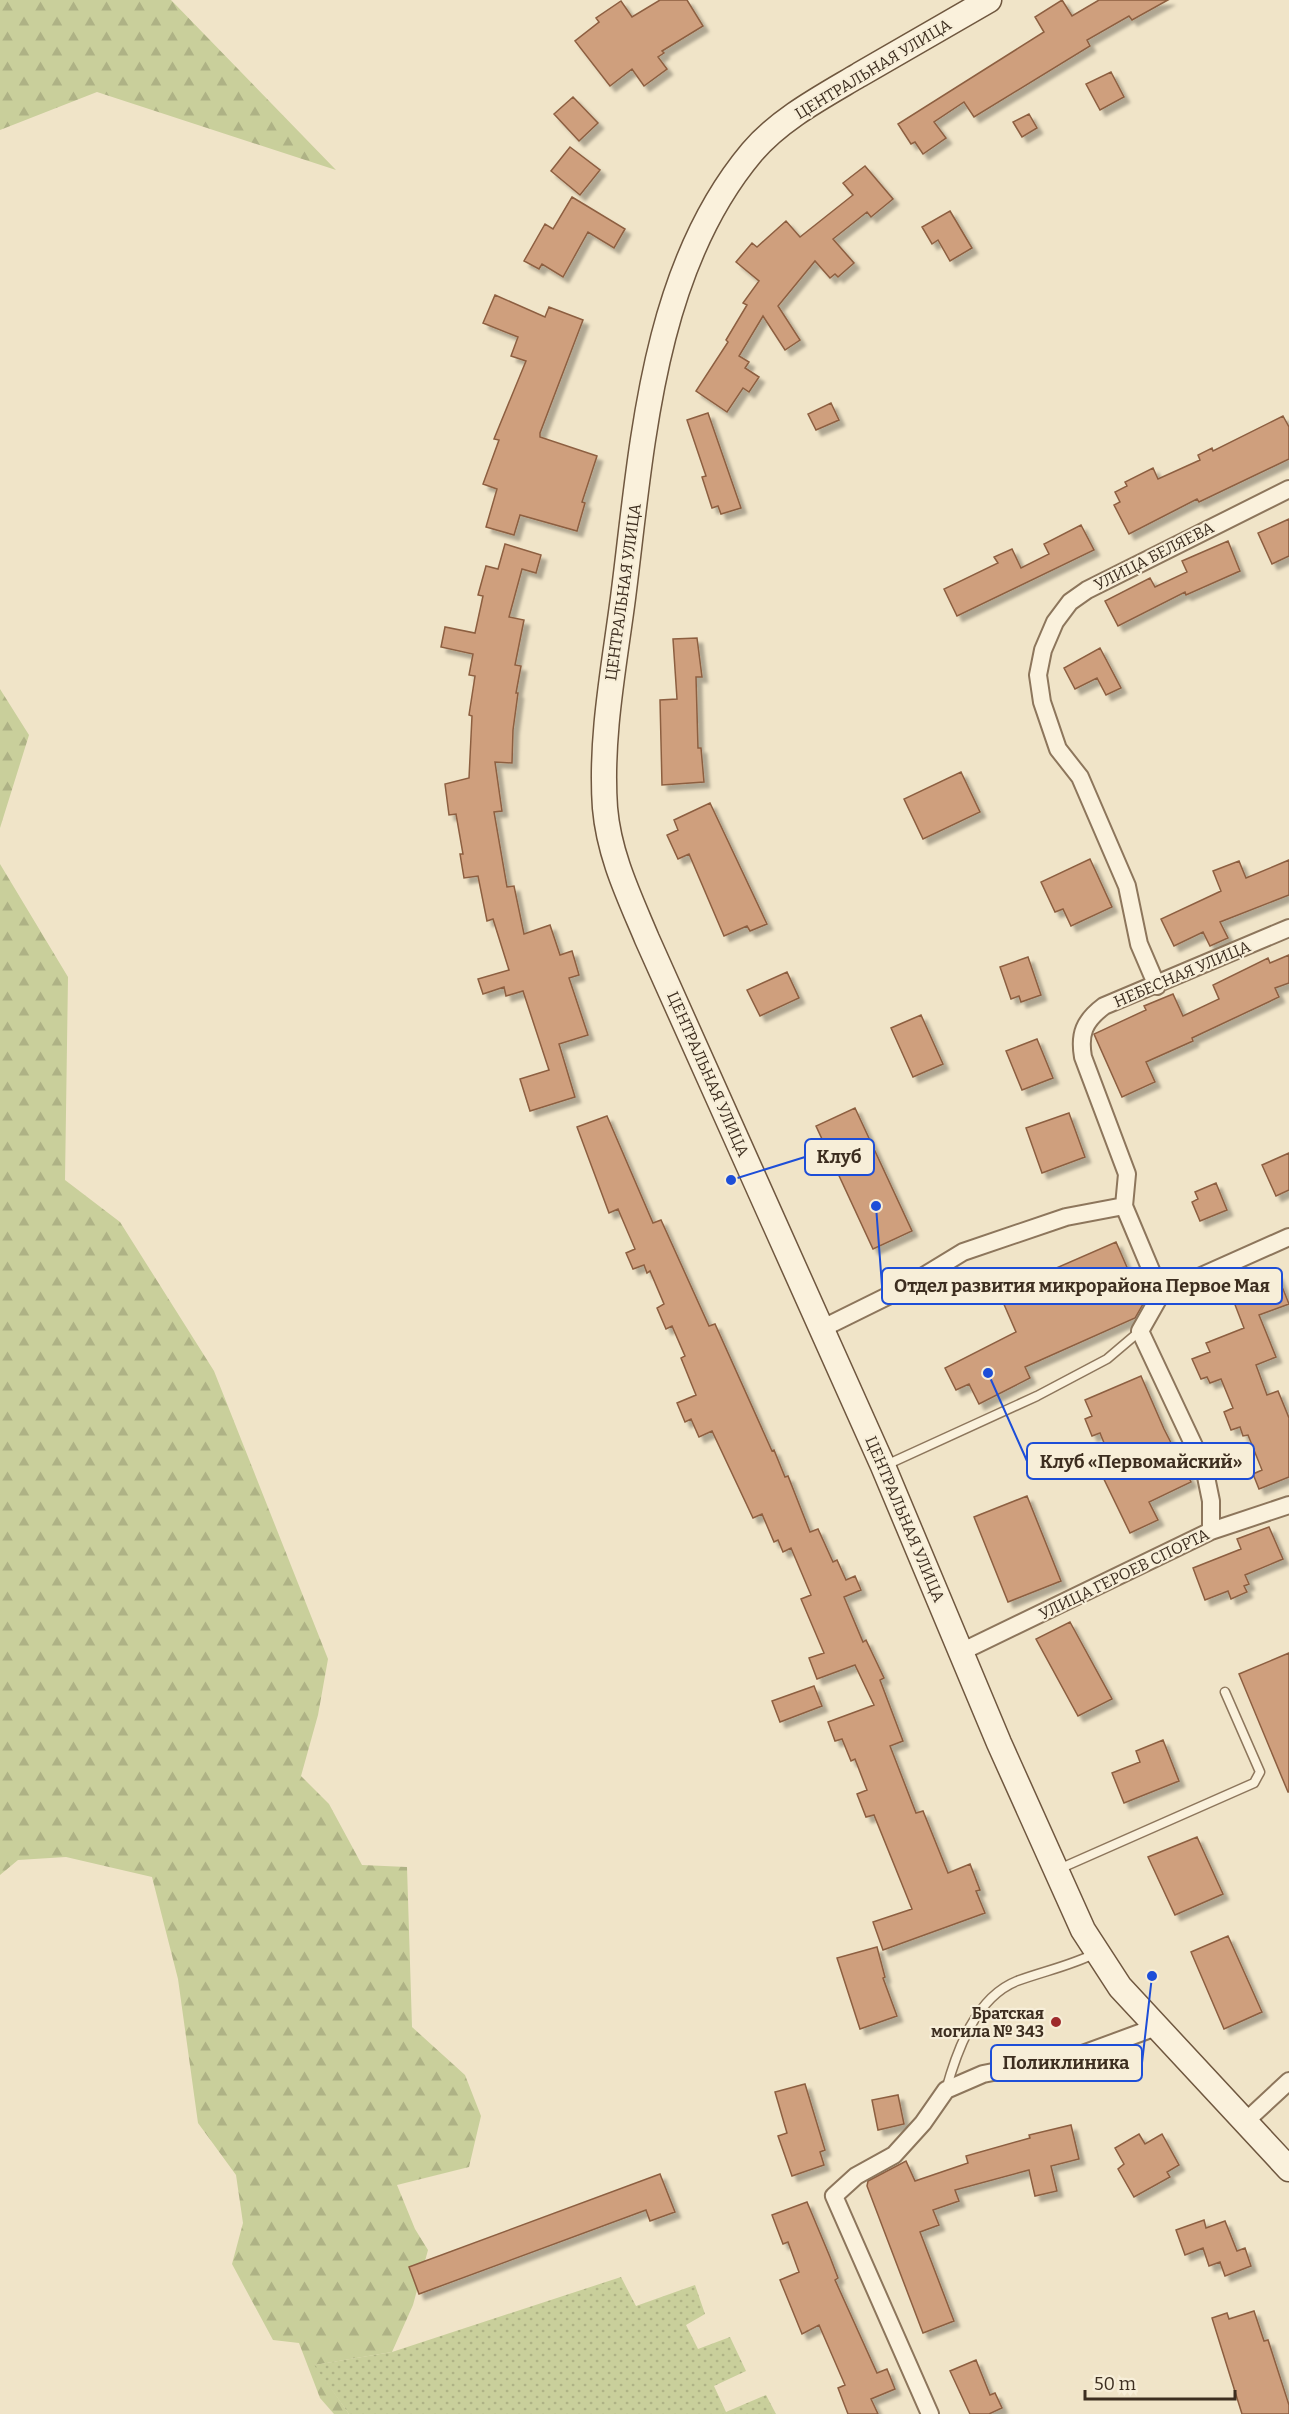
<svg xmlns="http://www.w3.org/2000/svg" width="1289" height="2414" viewBox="0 0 1289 2414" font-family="Bitter,serif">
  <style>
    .forest { fill: url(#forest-firs) }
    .garden { fill: url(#garden-dots) }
    .building { fill: #cf9f7d; stroke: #8d5f41; stroke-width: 1.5; filter: url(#shadow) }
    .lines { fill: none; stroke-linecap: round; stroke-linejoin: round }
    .lane-casing { stroke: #8d765c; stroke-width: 11 }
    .street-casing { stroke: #8d765c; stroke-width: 20 }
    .secondary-casing { stroke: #6f573f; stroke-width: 27 }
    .lane { stroke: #faf1dc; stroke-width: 8 }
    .street { stroke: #faf1dc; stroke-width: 16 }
    .secondary { stroke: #faf1dc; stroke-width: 24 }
    .poi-dot { fill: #9e2a2b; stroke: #f7eed8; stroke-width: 2 }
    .labels { text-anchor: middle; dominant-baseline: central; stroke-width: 4.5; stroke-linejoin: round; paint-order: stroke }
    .street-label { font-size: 16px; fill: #3d2e20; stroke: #f7eed8 }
    .poi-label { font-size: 16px; font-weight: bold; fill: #3d2e20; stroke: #f7eed8; text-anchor: end }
    .leader { fill: none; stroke: #1d4ed8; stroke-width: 2 }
    .callout-dot { fill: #1d4ed8; stroke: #f7eed8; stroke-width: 2 }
    .callout { fill: #f7eed8; stroke: #1d4ed8; stroke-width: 2 }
    .callout-label { font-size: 18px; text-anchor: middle; font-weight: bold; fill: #3d2e20 }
  </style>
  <defs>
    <pattern id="forest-firs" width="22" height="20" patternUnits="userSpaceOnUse" patternTransform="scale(1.5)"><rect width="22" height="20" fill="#c9cf9b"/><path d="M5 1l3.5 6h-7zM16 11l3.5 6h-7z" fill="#aeb285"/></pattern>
    <pattern id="garden-dots" width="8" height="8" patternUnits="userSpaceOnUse" patternTransform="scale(1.5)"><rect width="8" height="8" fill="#c9cf9b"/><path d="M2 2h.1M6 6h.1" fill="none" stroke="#aeb285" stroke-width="1.8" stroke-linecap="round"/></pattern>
    <filter id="shadow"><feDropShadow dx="5.5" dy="5.5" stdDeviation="1.5" flood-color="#0004"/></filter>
  </defs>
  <rect width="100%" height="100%" fill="#f0e4c8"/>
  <path class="forest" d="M0,0H171L336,170L97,92L0,130Z
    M0,689L29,735L0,828Z
    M0,864L68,977L65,1180L120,1222L214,1371L328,1659L318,1715L301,1776L329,1804L362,1865L407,1867L412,2027L465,2075L481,2116L469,2167L397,2185L415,2229L428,2250L413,2305L392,2352L315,2365L349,2414H334L320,2398L299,2343L273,2340L232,2264L243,2223L236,2175L198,2123L178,1979L152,1877L66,1857L18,1860L0,1875Z"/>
  <path class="garden" d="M621,2277L636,2306L695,2285L705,2314L686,2325L698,2349L730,2337L746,2371L714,2386L726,2412L766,2395L776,2414H349L314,2365L392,2352Z"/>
  <path class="building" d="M660,0H687L703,26L662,51L664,53L658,57L667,69L644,86L632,69L610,86L575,41L599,22L596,18L621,1L632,17Z
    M1062,0L1072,16L1099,0H1168L1132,20L1129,16L1087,40L1090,46L974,117L964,102L934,122L946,138L923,154L915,142L911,144L898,124L1044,32L1035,17Z
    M1111,72L1124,97L1100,110L1086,84Z
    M573,97L598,123L579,141L554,114Z
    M1029,114L1037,128L1022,137L1013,122Z
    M570,147L600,170L580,195L551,171Z
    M865,166L893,199L871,217L867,212L833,239L854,263L838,277L835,274L830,278L815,261L778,306L800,340L785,350L763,316L739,356L749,362L745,368L759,377L749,392L743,388L727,412L696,391L728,342L726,340L747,305L743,303L759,281L736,262L752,243L757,247L786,221L800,237L853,195L843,183Z
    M572,197L625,229L614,248L588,232L563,277L542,264L539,269L524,261L545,224L553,229Z
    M950,211L972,248L950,261L938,240L932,244L922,227Z
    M495,295L545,317L549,307L583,320L540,433V437L597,456L582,502L585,503L577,531L520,515L514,535L486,527L497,489L483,484L499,440L494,439L526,361L511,356L518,337L483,323Z
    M831,403L839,420L816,430L808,414Z
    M708,413L741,508L721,514L718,506L712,508L702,477L706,476L687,420Z
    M1283,416L1289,427V459L1199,502L1197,499L1129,534L1114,505L1120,502L1115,492L1127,486L1125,482L1153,468L1158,479L1200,460L1198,455L1212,448L1213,451Z
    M1289,519V556L1272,564L1258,533Z
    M1081,525L1094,550L957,616L944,589L998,563L994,557L1012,549L1021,568L1049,554L1044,544Z
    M1228,541L1240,571L1186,595L1185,592L1118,626L1105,601L1150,578L1155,587L1187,572L1182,561Z
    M505,544L541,555L536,573L522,569L509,617L524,620L515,665L521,666L516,693H518L513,730L512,763L495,762L502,811L494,812L507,887L514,886L524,934L550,925L560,955L572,951L579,975L569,978L588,1035L559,1044L575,1097L530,1111L520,1079L549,1070L523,991L506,996L504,987L483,994L478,979L509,970L493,919L487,921L478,876L464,878L460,854H463L456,814L449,815L445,784L469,778L472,716L469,715L475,676L469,675L473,654L441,647L445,627L475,633L483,596L478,595L486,566L498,569Z
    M697,638L702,677H696L698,748H701L704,782L662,785L660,700L677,699L673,639Z
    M1100,648L1121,688L1106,695L1097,678L1075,689L1064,668Z
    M961,772L980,812L923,839L904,799Z
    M710,803L767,924L750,931L747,926L724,936L689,854L678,859L667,835L678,830L674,820Z
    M1090,859L1112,907L1071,926L1063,909L1055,912L1041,882Z
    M1289,860V895L1220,922L1228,938L1210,946L1203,932L1174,946L1161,919L1221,891L1213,871L1239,861L1246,878Z
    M1289,955V983L1275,988L1279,997L1192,1038L1193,1041L1146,1062L1155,1082L1122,1097L1094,1034L1146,1010L1144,1006L1173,994L1183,1016L1219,999L1213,985L1268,958L1270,963Z
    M1028,957L1041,995L1021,1002L1019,996L1011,999L1000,967Z
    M787,972L799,998L760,1016L747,990Z
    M921,1015L943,1064L913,1077L891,1028Z
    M1037,1039L1053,1078L1022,1090L1006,1051Z
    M855,1108L912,1231L873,1249L816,1126Z
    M1069,1113L1085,1157L1042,1173L1026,1128Z
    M607,1116L653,1223L661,1220L709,1326L715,1324L772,1451L774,1450L785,1477L788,1476L810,1532L818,1529L833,1562L837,1560L846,1580L855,1576L861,1590L844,1597L863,1642L866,1640L884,1678L880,1680L903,1741L890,1746L916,1813L923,1811L948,1873L970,1864L980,1890L976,1891L985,1913L883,1950L873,1922L912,1909L874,1815L866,1817L857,1794L867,1790L855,1759L851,1761L842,1739L835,1741L828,1722L874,1705L855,1665L817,1679L809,1658L824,1653L801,1599L811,1595L791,1548L783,1552L778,1540L774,1542L762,1514L753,1518L712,1431L699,1437L691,1419L685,1422L677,1403L696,1395L681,1358L685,1356L672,1326L666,1329L657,1308L664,1304L650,1271L647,1273L644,1265L633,1269L626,1253L635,1249L618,1209L609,1213L577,1127Z
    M1289,1153V1190L1276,1196L1262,1165Z
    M1216,1183L1227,1210L1200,1221L1192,1202L1198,1199L1195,1192Z
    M1116,1242L1143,1304L1135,1318L1025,1367L1030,1378L979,1404L969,1384L956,1390L945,1368L1016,1332L999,1293Z
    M1277,1274L1289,1304L1259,1315L1276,1357L1256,1365L1267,1395L1278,1391L1289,1418V1477L1259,1489L1253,1474L1262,1470L1248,1435L1243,1436L1240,1427L1231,1430L1224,1412L1233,1408L1221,1379L1210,1383L1207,1377L1201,1379L1192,1359L1210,1352L1206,1343L1244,1328L1232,1297L1238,1295L1235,1290Z
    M1141,1376L1164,1429L1191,1482L1149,1502L1158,1520L1130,1533L1100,1471L1113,1465L1100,1433L1092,1436L1085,1419L1092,1416L1085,1400Z
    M1027,1496L1061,1581L1008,1602L974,1517Z
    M1269,1527L1283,1559L1245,1575L1249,1584L1244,1586L1247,1592L1231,1599L1228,1591L1205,1600L1193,1568L1241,1549L1237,1539Z
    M1070,1622L1112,1699L1078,1716L1036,1639Z
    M1289,1653V1792H1288L1239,1674Z
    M814,1686L822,1706L780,1722L772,1701Z
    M1163,1740L1179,1781L1124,1803L1112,1773L1140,1762L1136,1751Z
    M1197,1837L1223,1894L1175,1915L1148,1857Z
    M1228,1936L1262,2012L1224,2029L1191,1952Z
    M877,1947L885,1977L883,1978L897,2016L860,2029L837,1958Z
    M805,2084L825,2150L820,2152L824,2165L792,2176L778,2136L787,2133L775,2092Z
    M898,2095L904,2124L878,2130L872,2100Z
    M1071,2125L1079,2159L1051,2166L1057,2191L1035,2196L1029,2170L955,2190L959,2201L933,2210L939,2225L920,2232L954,2321L923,2333L867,2186L868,2181L906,2161L915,2181L968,2163L966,2156L1030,2138L1029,2135Z
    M1139,2134L1145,2144L1162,2134L1179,2165L1167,2172L1170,2177L1134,2197L1118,2169L1124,2164L1115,2148Z
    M660,2174L675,2212L650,2221L646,2210L419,2294L409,2267Z
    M807,2202L830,2257L838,2278L835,2280L877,2373L887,2369L895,2389L871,2399L878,2414H848L838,2388L845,2385L819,2325L802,2334L780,2280L799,2272L788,2242L783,2244L772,2215Z
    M1204,2220L1206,2228L1225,2221L1237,2251L1245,2248L1251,2266L1225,2276L1220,2262L1209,2266L1203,2248L1185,2255L1176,2230Z
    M1254,2311L1264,2341L1268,2340L1289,2405V2414H1242L1212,2318L1227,2313L1229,2319Z
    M976,2360L990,2395L995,2393L1002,2408L989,2414H970L950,2371Z"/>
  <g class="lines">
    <g class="lane-casing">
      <path id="lane" d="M884,1466L1037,1396L1107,1359L1140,1331
        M1059,1869L1254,1783L1260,1772L1225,1692
        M946,2090C957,2050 976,1997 1017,1981C1044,1971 1070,1966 1096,1953"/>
    </g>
    <g class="street-casing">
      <path id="street" d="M1157,986L1139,944L1127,886L1080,777L1058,749L1042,702L1038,675L1043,650L1055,622L1070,602L1087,590L1289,489
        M1161,1294L1289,1237
        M821,1329L904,1288L963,1252L1066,1217L1124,1206
        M1211,1531V1501L1204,1467L1140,1331L1161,1294L1124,1206L1127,1174L1083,1057C1079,1034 1084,1021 1104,1006L1289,928
        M961,1652L1211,1531L1289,1505
        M1246,2121L1289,2081
        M930,2414L834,2196L856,2176L894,2155L923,2123L946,2090L983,2074L1080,2055L1156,2027"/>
    </g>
    <g class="secondary-casing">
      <path id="secondary" d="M989,0C945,25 902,50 859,75C822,97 780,119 752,152C651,272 642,450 623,598C614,667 600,738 605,808C609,855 629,896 647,939L883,1466L999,1743L1083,1930L1120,1987L1289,2169"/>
    </g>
    <use href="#lane" class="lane"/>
    <use href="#street" class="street"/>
    <use href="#secondary" class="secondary"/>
  </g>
  <circle class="poi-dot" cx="1056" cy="2022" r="6"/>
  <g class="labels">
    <g class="street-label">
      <text transform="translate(873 69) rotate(-31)">ЦЕНТРАЛЬНАЯ УЛИЦА</text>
      <text transform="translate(1154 556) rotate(-27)">УЛИЦА БЕЛЯЕВА</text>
      <text transform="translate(623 592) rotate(-82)">ЦЕНТРАЛЬНАЯ УЛИЦА</text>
      <text transform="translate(1182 974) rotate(-23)">НЕБЕСНАЯ УЛИЦА</text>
      <text transform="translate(708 1074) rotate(66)">ЦЕНТРАЛЬНАЯ УЛИЦА</text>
      <text transform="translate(905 1519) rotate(67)">ЦЕНТРАЛЬНАЯ УЛИЦА</text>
      <text transform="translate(1124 1574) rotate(-26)">УЛИЦА ГЕРОЕВ СПОРТА</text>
    </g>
    <g class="poi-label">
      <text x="1044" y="2013">Братская<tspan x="1044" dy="18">могила № 343</tspan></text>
    </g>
  </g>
  <path class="leader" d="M731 1180L805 1157M876 1206L882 1286M988 1373L1027 1461M1152 1976L1142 2063"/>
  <g class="callout-dot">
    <circle cx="731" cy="1180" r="6"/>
    <circle cx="876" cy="1206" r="6"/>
    <circle cx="988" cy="1373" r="6"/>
    <circle cx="1152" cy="1976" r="6"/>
  </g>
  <g class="callout">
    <rect x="805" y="1139" width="69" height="36" rx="6"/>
    <rect x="882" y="1268" width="400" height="36" rx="6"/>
    <rect x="1027" y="1443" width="227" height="36" rx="6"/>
    <rect x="991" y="2045" width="151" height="36" rx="6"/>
  </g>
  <g class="callout-label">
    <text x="839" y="1163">Клуб</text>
    <text x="1082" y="1292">Отдел развития микрорайона Первое Мая</text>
    <text x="1141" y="1468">Клуб «Первомайский»</text>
    <text x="1066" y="2069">Поликлиника</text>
  </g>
  <path d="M1085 2390v9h150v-9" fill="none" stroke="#3d2e20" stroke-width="3"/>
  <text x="1094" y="2390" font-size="18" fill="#3d2e20" stroke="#f7eed8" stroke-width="4.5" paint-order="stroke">50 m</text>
</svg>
